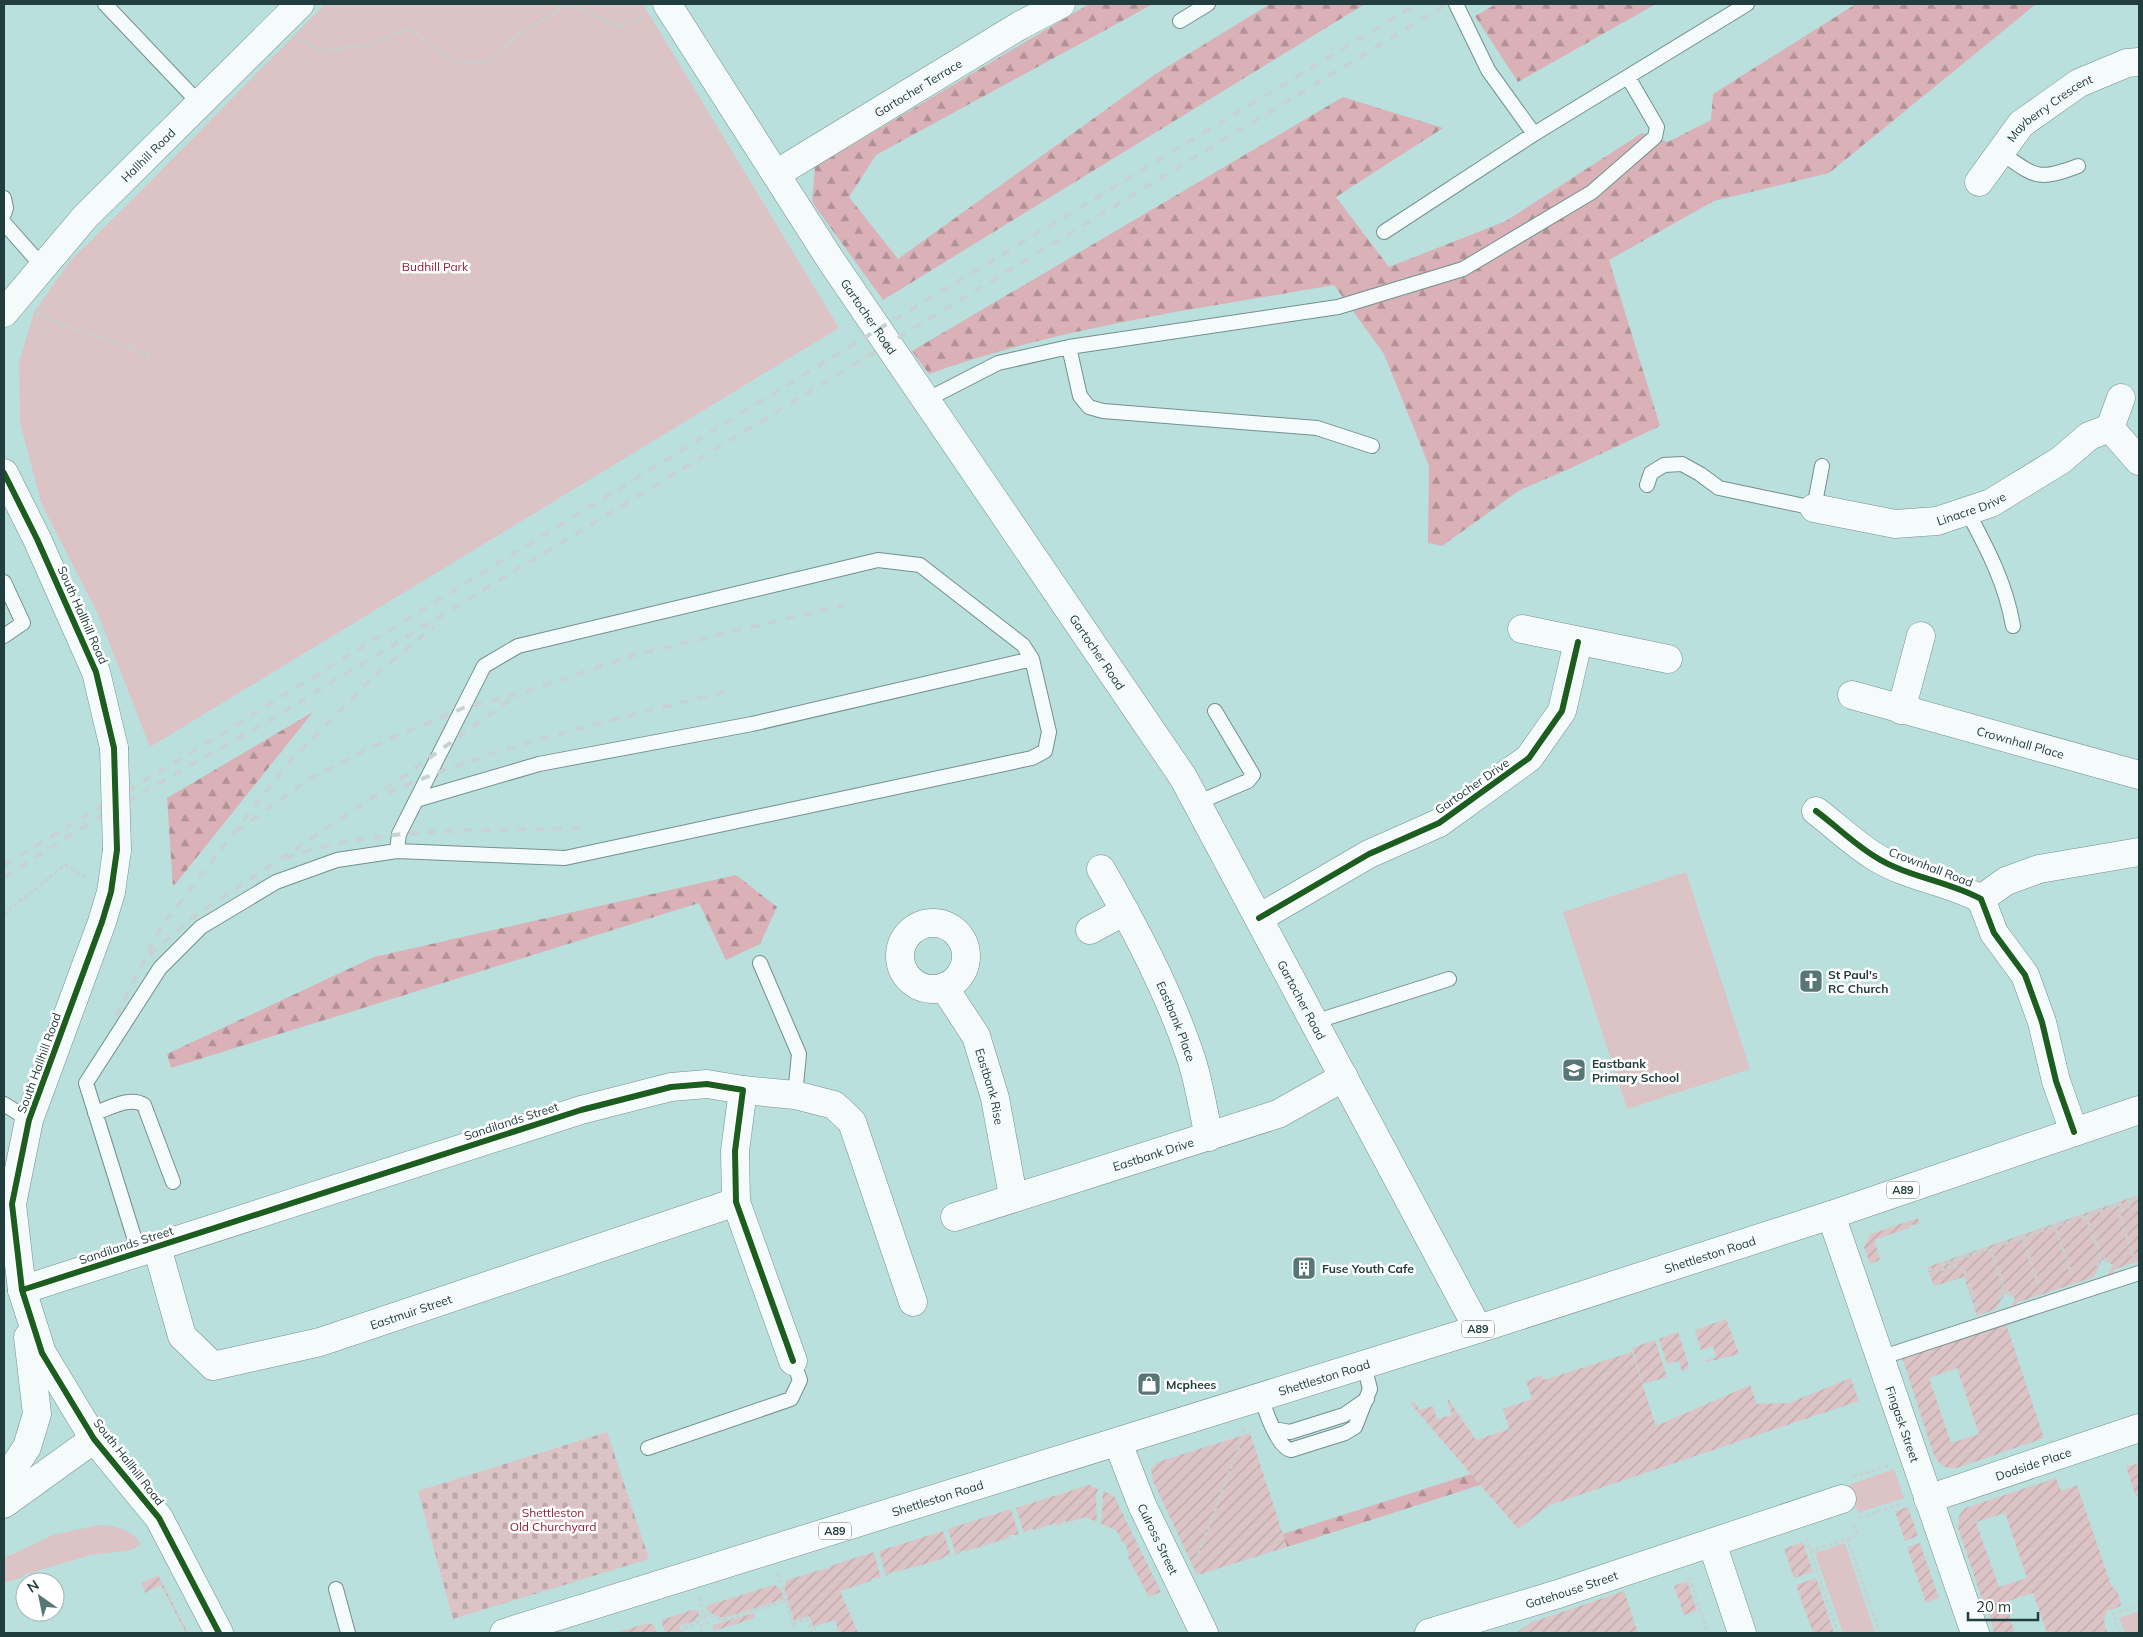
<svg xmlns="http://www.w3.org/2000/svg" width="2143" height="1637" viewBox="0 0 2143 1637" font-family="Mulish,sans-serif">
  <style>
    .green { fill: #dcc3c5 }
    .forest { fill: url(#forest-firs) }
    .cemetery { fill: url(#cemetery-stones) }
    .garden { fill: url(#garden-furrows); fill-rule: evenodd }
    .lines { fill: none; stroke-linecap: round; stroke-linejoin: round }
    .service-casing { stroke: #72908f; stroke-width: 16 }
    .minor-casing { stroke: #72908f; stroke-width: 29 }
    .tertiary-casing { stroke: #72908f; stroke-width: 29 }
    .secondary-casing { stroke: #72908f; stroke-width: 29 }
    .primary-casing { stroke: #72908f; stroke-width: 29 }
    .path { stroke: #c6d2d1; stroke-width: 3; stroke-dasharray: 4 2.5; stroke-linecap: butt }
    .service { stroke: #f5fafa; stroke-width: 14 }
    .minor { stroke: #f5fafa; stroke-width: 28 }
    .tertiary { stroke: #f5fafa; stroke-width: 28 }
    .secondary { stroke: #f5fafa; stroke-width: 28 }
    .primary { stroke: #f5fafa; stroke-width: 28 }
    .rail { stroke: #c7d2d2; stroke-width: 4; stroke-dasharray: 9 9; stroke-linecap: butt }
    .tertiary-bridge-casing { stroke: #72908f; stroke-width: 29; stroke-linecap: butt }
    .tertiary-bridge { stroke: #f5fafa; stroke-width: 28 }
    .cycleway-casing { stroke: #fff; stroke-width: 9 }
    .cycleway { stroke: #1b5e20; stroke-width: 6 }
    .labels { text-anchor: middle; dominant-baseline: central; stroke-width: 5; stroke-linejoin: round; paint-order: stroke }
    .shield { fill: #fff; stroke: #647777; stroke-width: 1 }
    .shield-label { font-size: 11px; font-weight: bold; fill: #213d3d }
    .street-label { font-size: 12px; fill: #213d3d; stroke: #fff }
    .park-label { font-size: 12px; fill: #981f3a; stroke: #fff }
    .poi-label { font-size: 12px; font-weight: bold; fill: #213d3d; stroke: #fff; text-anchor: start }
  </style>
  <defs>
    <pattern id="forest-firs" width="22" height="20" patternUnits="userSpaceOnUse" patternTransform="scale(1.25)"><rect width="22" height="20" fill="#d9b1b6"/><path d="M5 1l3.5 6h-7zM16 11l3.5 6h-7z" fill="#b09195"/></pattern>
    <pattern id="cemetery-stones" width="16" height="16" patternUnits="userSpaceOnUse" patternTransform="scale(1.25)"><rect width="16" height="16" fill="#dcc3c5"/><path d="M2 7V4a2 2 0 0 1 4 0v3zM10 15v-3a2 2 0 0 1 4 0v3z" fill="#bca8aa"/></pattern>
    <pattern id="garden-furrows" width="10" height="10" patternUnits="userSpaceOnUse" patternTransform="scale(1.25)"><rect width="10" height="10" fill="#dcc3c5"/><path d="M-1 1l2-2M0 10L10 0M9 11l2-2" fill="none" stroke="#bca8aa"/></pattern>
  </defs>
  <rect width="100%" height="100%" fill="#bae0de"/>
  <path class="green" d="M325,4H643L839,328L150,747L98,614L42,505L20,423L19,363L34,312L70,261L135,197Z
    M1686,872L1750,1069L1627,1109L1563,912Z
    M1894,1469L1904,1498L1858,1513L1849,1485Z
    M99,1525C116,1526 131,1529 141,1544L132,1550L91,1555L23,1575L24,1577L4,1583V1558L53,1535Z
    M1845,1543L1875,1633H1843L1815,1553Z
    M2139,1611V1633H2125L2119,1618Z"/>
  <path class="forest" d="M1089,4H1153L876,155L849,197L898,259L1154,75L1270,4H1365L883,300L812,202L815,167Z
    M1496,4H1656L1518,82L1475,16Z
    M1856,4H2036L1829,173L1714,201L1609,260L1660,426L1569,469L1520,490L1442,546L1428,543L1429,466L1384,354L1334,285C1198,309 1059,327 929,374L912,351L1343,97L1443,128L1336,197L1389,267L1506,221L1642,133L1668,142L1711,120L1713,94Z
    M313,712L173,887L167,798Z
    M736,875L777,907L760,944L726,960L699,903L171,1068L167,1054L374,957Z
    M1471,1474L1480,1485L1287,1547L1283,1534Z"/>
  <path class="cemetery" d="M607,1432L649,1559L453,1619L418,1491Z"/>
  <path class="garden" d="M2139,1195V1261L2113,1270L2115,1275L2107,1276L2113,1265L2102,1260L2094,1277L2016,1303L2017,1308L2010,1309L2015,1298L2005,1293L1996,1309L1977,1316L1964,1277L1934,1286L1927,1267Z
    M1918,1218L1920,1224L1910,1225L1909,1228L1877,1239L1875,1243L1880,1260L1870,1264L1864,1247L1871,1234Z
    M1726,1319L1739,1354L1707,1362L1705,1361L1716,1357L1713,1346L1701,1350L1695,1330Z
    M2006,1324L2044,1438L1957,1468C1942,1470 1937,1462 1932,1450L1902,1357ZM1957,1368L1979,1434L1951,1443L1929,1378Z
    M1678,1332L1689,1366L1682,1372L1679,1361L1667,1364L1659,1339Z
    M1655,1340L1667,1377L1643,1384L1632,1348Z
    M1632,1352L1656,1426L1750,1385L1757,1404L1789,1403L1851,1378L1859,1401L1550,1505L1518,1529L1410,1403L1415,1402L1419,1410L1433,1406L1437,1419L1452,1415L1446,1396L1476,1440L1509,1429L1503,1409L1532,1399L1526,1381L1542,1375L1544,1380Z
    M1250,1433L1287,1547L1197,1575L1153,1481L1151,1469L1158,1462Z
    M2139,1463V1495L2136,1496L2126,1467Z
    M2056,1478L2061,1491L2077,1485L2111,1585L2118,1593L2121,1606L2107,1611L2104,1621L2107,1633H2047L2033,1593L2005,1602L2015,1633H1994L1988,1608H1985L1983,1604L1988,1602H1983L1958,1528L1959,1516L1965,1508ZM2005,1513L2027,1578L1999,1587L1976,1522Z
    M1089,1485L1098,1489L1096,1495L1097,1522L1085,1517L1070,1522L1063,1521L1062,1524L1057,1525L1056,1523L1034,1530L1032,1528L1024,1533L1016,1508Z
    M1103,1491L1114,1496L1161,1592L1149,1597L1127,1556L1129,1555L1125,1543H1123L1116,1530L1101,1524Z
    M1908,1507L1918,1536L1905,1541L1895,1511Z
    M1011,1509L1019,1535H1010L1009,1538L966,1551L963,1550L956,1555L948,1529Z
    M943,1531L951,1556L947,1555L941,1559L919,1566L889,1573L886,1576L879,1551Z
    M1803,1542L1813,1572L1794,1578L1784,1549Z
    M1920,1543L1939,1598L1926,1603L1907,1547Z
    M874,1552L881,1578H872L871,1581L840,1591L858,1633H839L835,1620L815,1626L816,1633L809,1616L794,1621L784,1587L787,1580L827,1568L828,1570L830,1569V1566Z
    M158,1575L188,1633H186L161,1585L145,1593L142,1583Z
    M1816,1578L1834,1633H1813L1796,1585Z
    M1687,1581L1697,1611L1684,1615L1674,1586Z
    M774,1585L780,1588L784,1599L723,1618L708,1612L706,1608L709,1605Z
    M1624,1591L1638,1633H1516L1530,1623Z
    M695,1609V1611L698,1610L699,1615L695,1621L679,1626L681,1633H665L661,1620Z
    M754,1613L755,1618L714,1631L713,1625Z
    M648,1623L654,1625L656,1632L614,1633Z"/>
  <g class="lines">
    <g class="service-casing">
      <path id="service" d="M105,4L200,104
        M1456,4L1488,70L1534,134
        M1180,21L1208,4
        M2000,152C2035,176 2036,182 2078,166
        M4,198L6,208L4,214
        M4,223L43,267
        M1384,232L1534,134L1747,4
        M1069,347L1080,396L1089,407L1103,411L1317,428L1372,446
        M926,400L998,363L1069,347L1338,307L1463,269L1592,192L1655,137L1657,127L1628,77
        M1647,485L1651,473L1664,465L1682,464L1700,474L1719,488L1814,508L1822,466
        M1967,511C1987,548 2006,584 2013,626
        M4,582L23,623L4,636
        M416,800L539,764L752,724L1032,659
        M1197,803L1248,781L1253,775L1215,711
        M760,963L799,1054L795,1095
        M1314,1022L1449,979
        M4,1104L29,1120
        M95,1113C110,1108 130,1096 144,1105L173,1182
        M139,1253L86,1083L160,968L201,927L276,882L337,860L397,851L565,858L1032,758L1045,751L1049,732L1032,659L1023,645L920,565L878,560L518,646L484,666L399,834L397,851
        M1880,1358L2139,1273
        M1261,1397C1265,1410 1278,1448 1291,1450L1345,1433L1355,1427L1370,1389L1364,1365
        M1274,1429L1290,1432L1344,1415L1367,1399
        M648,1448L791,1399L800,1380L793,1361
        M336,1589L348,1633"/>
    </g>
    <g class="minor-casing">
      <g id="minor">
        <path id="s1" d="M776,174L1019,26L1061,4"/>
        <path id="s2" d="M1979,182L2021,124L2079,83L2127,63L2139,62"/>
        <path d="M2110,428L2121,398"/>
        <path id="s3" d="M1814,508L1895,524L1937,521L1991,503L2061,460L2089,436L2110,428L2139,461"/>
        <path d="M1522,629L1668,659"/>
        <path id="s4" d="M1852,695L2139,775"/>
        <path d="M1901,710L1921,636"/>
        <path d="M1816,811C1835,825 1853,843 1874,856C1906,877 1948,881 1981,899L1994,933L2025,975L2042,1022L2056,1081L2074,1132"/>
        <path id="s5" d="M1101,869C1135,928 1168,990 1190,1055C1199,1081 1203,1110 1209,1137"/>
        <path d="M1981,899L2006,881L2039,869L2139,852"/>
        <path d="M1259,918L1369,854L1439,823L1529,758L1562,711L1578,642"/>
        <circle cx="933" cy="956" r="33"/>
        <path d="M1090,930L1125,911"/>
        <path id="s6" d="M944,987L976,1036L995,1098L1013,1196"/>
        <path d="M743,1090L795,1095L834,1105L852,1122L913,1302"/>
        <path id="s7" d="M1831,1215L1975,1633"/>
        <path id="s8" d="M955,1217L1278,1114L1344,1077"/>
        <path id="s9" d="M157,1247L182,1336L213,1366L320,1342L736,1202"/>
        <path d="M22,1290L581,1110L671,1087L707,1084L743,1090L735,1151L736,1202L793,1361"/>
        <path id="s10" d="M1118,1443L1142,1505L1204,1633"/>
        <path id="s11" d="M1928,1499L2139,1428"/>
        <path d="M4,1504L94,1439"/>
        <path d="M1712,1543L1742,1633"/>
        <path id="s12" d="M1429,1633L1558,1594L1842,1499"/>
      </g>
    </g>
    <g class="tertiary-casing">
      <g id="tertiary">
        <path id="s13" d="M4,313L85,217L300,4"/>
        <path d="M4,473L37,539L96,672L114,748"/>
        <path d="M117,850L111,892L102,922L29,1120L12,1204L22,1290L42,1353L94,1439L159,1518L219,1633"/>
        <path d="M4,1482L27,1447L37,1414L28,1337"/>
      </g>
    </g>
    <g class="secondary-casing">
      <g id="secondary">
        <path id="s14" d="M667,4L830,259L1183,777L1478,1329"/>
      </g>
    </g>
    <g class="primary-casing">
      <g id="primary">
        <path id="s15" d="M504,1633L1478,1329L1831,1215L2139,1110"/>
      </g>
    </g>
    <path class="path" d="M300,39L320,51L368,45L409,28L454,62H488L521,32L569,4L620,27L646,15
      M37,312L55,322L153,356
      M4,914L65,865L87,878
      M2086,1216L2101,1257
      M2081,1218L2124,1203
      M2054,1224L2072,1275
      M2035,1233L2077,1219
      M2023,1237L2039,1287
      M1998,1246L2031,1235
      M2133,1256L2118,1210L2129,1207L2128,1202L2139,1198
      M1941,1265L1990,1248L2005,1290
      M2097,1266L2101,1257L2111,1262
      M1928,1269L1937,1271L1954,1266L1964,1270L1977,1308
      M1999,1299L2003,1291L2012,1294
      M1853,1477L1890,1465
      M1859,1518L1903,1503
      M1806,1538L1838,1633
      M1847,1538L1880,1633
      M1810,1551L1858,1535L1853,1521
      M1196,1560L1243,1436V1427
      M778,1573L794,1627
      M1689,1577L1708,1633
      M699,1597L707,1625
      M793,1623L807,1619L812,1633
      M686,1626L689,1633
      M683,1633L682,1628L697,1623L700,1617L708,1615L723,1620L786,1601
      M701,1633L700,1626L707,1624
      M2120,1633L2113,1614L2139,1606"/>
    <use href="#service" class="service"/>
    <use href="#minor" class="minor"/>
    <use href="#tertiary" class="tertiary"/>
    <use href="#secondary" class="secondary"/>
    <use href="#primary" class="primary"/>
    <path class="rail" d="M388,793C496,745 613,721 727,691
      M236,831L311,778L373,746L463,708L519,694L634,655L844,605
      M286,858C379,825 488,831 586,828
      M4,865L182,758L849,347L1417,4
      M4,877L91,822L263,724L1447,4
      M150,955L190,919L397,781L513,698
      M116,1016L161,927L285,767L374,676L434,626"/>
    <g class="tertiary-bridge-casing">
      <path id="tertiary-bridge" d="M114,748L117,850"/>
    </g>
    <use href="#tertiary-bridge" class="tertiary-bridge"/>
    <g class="cycleway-casing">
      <path id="cycleway" d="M4,473L37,539L96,672L114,748L117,850L111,892L102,922L29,1120L12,1204L22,1290L42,1353L94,1439L159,1518L219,1633
        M1816,811C1835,825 1853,843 1874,856C1906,877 1948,881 1981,899L1994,933L2025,975L2042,1022L2056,1081L2074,1132
        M1259,918L1369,854L1439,823L1529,758L1562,711L1578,642
        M22,1290L581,1110L671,1087L707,1084L743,1090L735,1151L736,1202L793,1361"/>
    </g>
    <use href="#cycleway" class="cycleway"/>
  </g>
  <defs>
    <g id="church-square" transform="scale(1.25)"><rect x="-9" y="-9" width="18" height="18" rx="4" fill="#577675" stroke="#fff"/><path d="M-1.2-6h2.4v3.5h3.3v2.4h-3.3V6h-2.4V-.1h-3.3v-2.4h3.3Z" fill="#fff"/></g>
    <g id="school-square" transform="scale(1.25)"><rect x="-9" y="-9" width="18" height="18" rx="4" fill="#577675" stroke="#fff"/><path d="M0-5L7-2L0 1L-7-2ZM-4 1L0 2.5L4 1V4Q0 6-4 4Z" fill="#fff"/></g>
    <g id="building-square" transform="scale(1.25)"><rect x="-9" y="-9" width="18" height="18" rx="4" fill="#577675" stroke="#fff"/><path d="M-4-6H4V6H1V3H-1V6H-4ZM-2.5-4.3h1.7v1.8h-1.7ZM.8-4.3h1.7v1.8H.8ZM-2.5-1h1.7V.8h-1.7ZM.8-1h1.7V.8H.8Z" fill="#fff"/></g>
    <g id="shop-square" transform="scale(1.25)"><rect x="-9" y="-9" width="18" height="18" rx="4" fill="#577675" stroke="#fff"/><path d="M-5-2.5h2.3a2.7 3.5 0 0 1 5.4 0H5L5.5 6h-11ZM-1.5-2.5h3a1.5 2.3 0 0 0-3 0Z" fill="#fff"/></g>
  </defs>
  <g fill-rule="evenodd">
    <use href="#church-square" x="1811" y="981"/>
    <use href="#school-square" x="1574" y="1070"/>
    <use href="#building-square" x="1304" y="1268"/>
    <use href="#shop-square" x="1149" y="1384"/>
  </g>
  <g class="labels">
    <g class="shield">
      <rect x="1887" y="1181.5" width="32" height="17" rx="4"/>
      <rect x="1462" y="1320.5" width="32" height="17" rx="4"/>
      <rect x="819" y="1522.5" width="32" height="17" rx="4"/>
    </g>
    <g class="shield-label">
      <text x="1903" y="1190">A89</text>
      <text x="1478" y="1329">A89</text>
      <text x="835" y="1531">A89</text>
    </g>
    <g class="street-label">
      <text stroke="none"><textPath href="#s1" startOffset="166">Gartocher Terrace</textPath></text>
      <text stroke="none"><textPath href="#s2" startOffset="104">Mayberry Crescent</textPath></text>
      <text stroke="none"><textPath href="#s13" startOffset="214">Hallhill Road</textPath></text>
      <text stroke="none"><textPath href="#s14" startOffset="372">Gartocher Road</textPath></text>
      <text stroke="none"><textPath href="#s3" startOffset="161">Linacre Drive</textPath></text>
      <text transform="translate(83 615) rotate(66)">South Hallhill Road</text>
      <text stroke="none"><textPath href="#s14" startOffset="778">Gartocher Road</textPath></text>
      <text stroke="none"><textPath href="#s4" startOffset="175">Crownhall Place</textPath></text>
      <text transform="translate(1472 786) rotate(-35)">Gartocher Drive</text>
      <text transform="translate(1931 867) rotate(21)">Crownhall Road</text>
      <text stroke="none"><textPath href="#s14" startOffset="1182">Gartocher Road</textPath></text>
      <text stroke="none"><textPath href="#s5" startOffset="170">Eastbank Place</textPath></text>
      <text transform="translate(39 1063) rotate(-70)">South Hallhill Road</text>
      <text stroke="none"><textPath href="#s6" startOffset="111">Eastbank Rise</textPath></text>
      <text transform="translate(511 1121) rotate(-18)">Sandilands Street</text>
      <text stroke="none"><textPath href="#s8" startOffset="208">Eastbank Drive</textPath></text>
      <text transform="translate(126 1245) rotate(-18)">Sandilands Street</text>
      <text stroke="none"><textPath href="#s15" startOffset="1264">Shettleston Road</textPath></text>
      <text stroke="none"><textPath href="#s9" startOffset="341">Eastmuir Street</textPath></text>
      <text stroke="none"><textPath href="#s15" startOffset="859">Shettleston Road</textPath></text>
      <text stroke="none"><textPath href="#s7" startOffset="221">Fingask Street</textPath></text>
      <text transform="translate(129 1462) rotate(52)">South Hallhill Road</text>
      <text stroke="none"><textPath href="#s11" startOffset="111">Dodside Place</textPath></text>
      <text stroke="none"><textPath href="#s15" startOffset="454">Shettleston Road</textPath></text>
      <text stroke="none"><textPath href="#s10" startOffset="104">Culross Street</textPath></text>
      <text stroke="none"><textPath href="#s12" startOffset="149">Gatehouse Street</textPath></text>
    </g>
    <g class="park-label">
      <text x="435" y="266">Budhill Park</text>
      <text x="553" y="1512">Shettleston<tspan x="553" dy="14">Old Churchyard</tspan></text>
    </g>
    <g class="poi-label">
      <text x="1828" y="974">St Paul's<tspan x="1828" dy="14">RC Church</tspan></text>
      <text x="1592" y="1063">Eastbank<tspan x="1592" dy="14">Primary School</tspan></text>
      <text x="1322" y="1268">Fuse Youth Cafe</text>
      <text x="1166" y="1384">Mcphees</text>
    </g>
  </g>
  <rect width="2143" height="1637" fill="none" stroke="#213d3d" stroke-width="10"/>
  <g transform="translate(40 1597) rotate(327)"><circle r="24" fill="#ffffff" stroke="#a6b1b1"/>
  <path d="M0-4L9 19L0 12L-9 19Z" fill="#577675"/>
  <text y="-8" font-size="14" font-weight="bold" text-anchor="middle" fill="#213d3d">N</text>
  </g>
  <path d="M1968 1612v8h70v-8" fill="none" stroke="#213d3d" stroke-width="2.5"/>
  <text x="1976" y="1612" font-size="15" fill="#213d3d" stroke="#ffffff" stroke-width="4" paint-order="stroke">20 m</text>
</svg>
